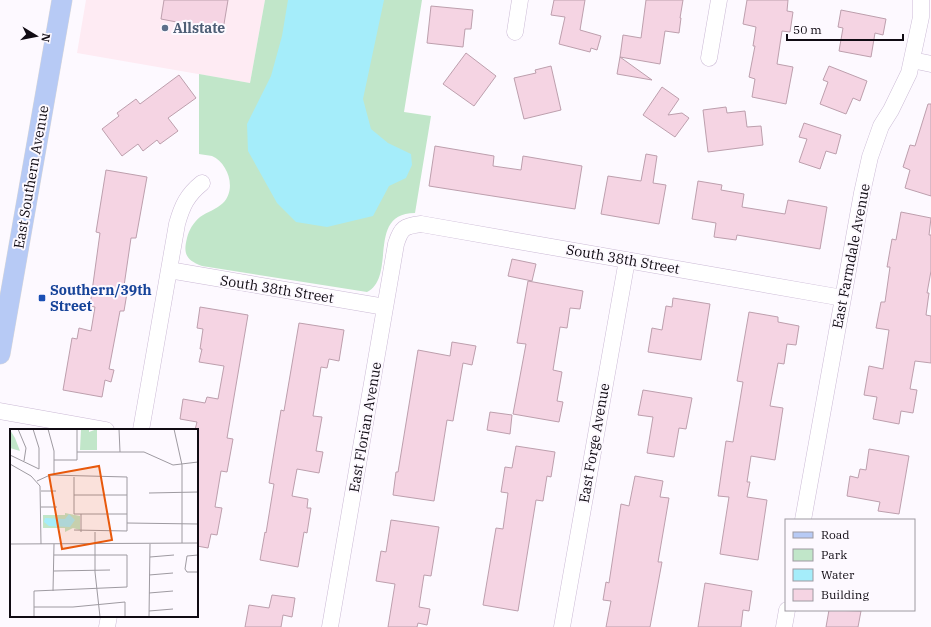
<svg xmlns="http://www.w3.org/2000/svg" width="931" height="627" viewBox="0 0 931 627" font-family="'IBM Plex Serif',serif">
  <style>
    .commercial { fill: #feebf3 }
    .green { fill: #c1e6c9 }
    .water { fill: #a5edfa }
    .building { fill: #f5d4e3; stroke: #bd9fad }
    .lines { fill: none; stroke-linecap: round; stroke-linejoin: round }
    .minor-casing { stroke: #cbbad5; stroke-width: 17 }
    .major-casing { stroke: #d9d8d9; stroke-width: 21 }
    .minor { stroke: #fff; stroke-width: 16 }
    .major { stroke: #b7caf5; stroke-width: 20 }
    .service-dot { fill: #5c6f8a; stroke: #fdf9ff; stroke-width: 1.5 }
    .transit-dot { fill: #1a4fb4; stroke: #fdf9ff; stroke-width: 1.5 }
    .labels { text-anchor: middle; dominant-baseline: central; stroke-width: 4; stroke-linejoin: round; paint-order: stroke }
    .service-label { font-size: 14px; font-weight: bold; fill: #4e5e75; stroke: #fdf9ff; text-anchor: start }
    .street-label { font-size: 14px; fill: #100b13; stroke: #fdf9ff }
    .transit-label { font-size: 14px; font-weight: bold; fill: #164399; stroke: #fdf9ff; text-anchor: start }
    .inset-road { fill: none; stroke: #9e9aa1; stroke-width: 1 }
    .view { fill: #e8590c; fill-opacity: 0.15; stroke: #e8590c; stroke-width: 2 }
    .inset-edge { fill: none; stroke: #100b13; stroke-width: 2 }
  </style>
  <rect width="100%" height="100%" fill="#fdf9ff"/>
  <path class="commercial" d="M86,0H265L250,83L77,53Z"/>
  <path class="green" d="M265,0H422L404,112L431,116L415,213C366,213 397,277 367,292L202,266C186,260 183,254 187,238C189,230 193,223 200,217C207,212 217,209 223,203C237,189 228,163 212,156C208,155 203,155 199,154V74L250,83Z"/>
  <path class="water" d="M288,0H384L363,99L371,129L388,143L411,154L412,165L406,178L389,186L373,216L327,227L296,222L277,203L248,151L247,124L271,76L282,36Z"/>
  <path class="building" d="M164,0H228L223,30L191,27L192,25L161,19Z
    M554,0H585L580,30L601,36L597,50L591,48L590,52L559,44L565,17L551,15Z
    M646,0H683L680,18H681L679,33L665,31L660,64L620,57L623,35L641,38Z
    M747,0H788L787,11L793,12L790,32L782,31L777,64L793,67L786,104L752,97L755,79L749,77L755,46H753L756,27L743,24Z
    M431,6L473,10L471,29H465L463,47L427,43Z
    M841,10L886,19L883,35L875,33L871,57L839,51L843,28L838,27Z
    M466,53L496,76L474,106L443,84Z
    M620,57L652,80L617,74Z
    M551,66L561,110L524,119L514,78L536,73L535,70Z
    M829,66L867,81L860,101L853,98L846,114L820,104L828,82L823,80Z
    M179,75L196,98L168,118L178,131L160,144L157,140L143,151L138,144L122,156L102,129L119,116L117,113L136,99L140,104Z
    M662,87L679,99L668,115L682,113L689,118L675,137L643,115Z
    M928,104H931V196L905,188L910,170L903,167L910,145L915,146Z
    M726,107L727,113L745,111L747,127L761,126L763,145L708,152L703,110Z
    M804,123L841,135L836,154L826,151L820,169L799,162L807,139L799,137Z
    M435,146L494,156L493,166L521,170L523,156L582,166L575,209L429,186Z
    M646,154L657,156L653,183L666,185L659,224L601,214L608,176L641,181Z
    M106,170L147,177L136,238H131L124,286L128,287L124,311H120L109,369L114,370L111,382L105,380L102,397L63,390L72,338L77,339L79,328L91,331L95,307L90,306L100,233L96,232Z
    M698,181L722,185L721,190L744,194L742,207L785,214L788,200L827,207L820,249L737,235L736,240L714,237L716,223L692,219Z
    M901,212L931,218L929,235H931V271L927,293H929L926,315L931,316V363L915,361L910,389L917,390L913,413L901,411L899,424L873,419L877,397L864,395L869,366L883,369L889,330L876,328L881,302H885L890,267H887L892,239L896,240Z
    M512,259L536,264L532,281L508,276Z
    M528,281L583,291L580,309L570,308L567,328L560,327L553,370L562,372L557,401L563,402L559,422L513,414L526,344L517,343Z
    M673,298L710,304L701,360L648,352L652,328L662,330L666,306L672,307Z
    M200,307L248,315L227,438L233,439L227,472L221,471L215,507L222,508L217,535L211,534L208,548L197,546V430H195L197,422L180,419L183,399L205,403L207,397L218,399L224,366L199,362L202,349H200L203,329L197,328Z
    M749,312L778,317V322L799,326L796,345L787,344L784,364L778,363L770,406L783,408L775,460L751,456L747,482H750L747,497L767,500L758,560L720,554L729,497L718,496L726,441L733,442L743,382L737,381Z
    M299,323L344,330L339,361L329,359L327,368L321,367L313,416L322,417L316,451L323,452L319,473L297,469L292,496L308,499L307,508H311L307,533L304,532L298,567L260,560L265,532L266,533L274,484L269,483L281,410L284,411Z
    M452,342L476,346L472,365L463,363L453,421L447,420L434,501L393,495L396,472H398L418,350L450,356Z
    M643,390L692,398L686,429L679,428L674,457L647,453L653,417L638,415Z
    M490,412L512,415L510,434L487,430Z
    M516,446L555,452L551,477L547,476L543,501L536,500L518,611L483,605L496,528L503,529L508,493L501,492L505,467L512,468Z
    M869,449L909,456L899,514L878,511L880,502L847,496L850,476L858,478L860,469L866,470Z
    M635,476L663,481L660,497L669,498L658,562H662L650,627H606L611,601L603,600L606,582L609,583L621,504L629,506Z
    M391,520L439,527L431,576L424,575L419,607L430,609L427,625L418,623L417,627H388L395,584L376,581L381,551L386,552Z
    M705,583L752,591L749,611L743,610L741,627H698Z
    M272,595L295,598L292,617L283,615L281,627H245L249,605L269,608Z
    M829,610L861,611L858,627H826Z"/>
  <g class="lines">
    <g class="minor-casing">
      <path id="minor" d="M515,32L520,0
        M709,58L719,0
        M912,60L931,64
        M169,270L385,307
        M0,411L106,430
        M141,430L177,224C182,206 187,195 202,183
        M803,520L862,193L870,157L881,126L891,110L909,73L921,17V0
        M107,627L109,616
        M330,627L396,244C401,228 404,226 421,224L843,298
        M562,627L627,260
        M784,627L787,610"/>
    </g>
    <g class="major-casing">
      <path id="major" d="M0,354L62,0"/>
    </g>
    <use href="#minor" class="minor"/>
    <use href="#major" class="major"/>
  </g>
  <circle class="service-dot" cx="165" cy="28" r="4"/>
  <rect class="transit-dot" x="38" y="294" width="8" height="8" rx="2"/>
  <g class="labels">
    <g class="service-label">
      <text x="173" y="28">Allstate</text>
    </g>
    <g class="street-label">
      <text transform="translate(31 177) rotate(-80)">East Southern Avenue</text>
      <text transform="translate(851 256) rotate(-79)">East Farmdale Avenue</text>
      <text transform="translate(623 259) rotate(10)">South 38th Street</text>
      <text transform="translate(277 289) rotate(9)">South 38th Street</text>
      <text transform="translate(365 427) rotate(-80)">East Florian Avenue</text>
      <text transform="translate(594 443) rotate(-80)">East Forge Avenue</text>
    </g>
    <g class="transit-label">
      <text x="50" y="290">Southern/39th<tspan x="50" dy="16">Street</tspan></text>
    </g>
  </g>
  <g transform="translate(10 429)">
    <rect width="188" height="188" fill="#fdf9ff"/>
    <path d="M71,0H79V3L87,0V21H70ZM0,1L5,9L10,22L0,19ZM55,84L70,87V101L63,99L55,103V99H33V86H55Z" fill="#c1e6c9"/>
    <path d="M59,85L65,91L60,98L39,97L34,93L35,89L55,90Z" fill="#a5edfa"/>
    <path class="inset-road" d="M8,0L16,19L14,32M38,0L44,22V46M109,0L110,23M164,0L172,36V114M67,23H134L163,36L188,33M0,26L29,40V19L23,0M44,31H67V0M0,35L21,47L30,57L31,115M64,48V85H117M27,52L40,46L117,48V102L64,101M31,62H46M139,64L188,63M64,66H117M31,78H47M71,85V103M117,94L188,95M85,103V143L90,188M0,115L188,114M188,126L177,127L175,140L177,143H188M140,128L164,126M44,142L100,141M139,146L163,144M43,162L44,115M139,164L163,162M24,178H63L115,173V188M139,182L163,180M24,188V162L117,158V126H44M139,188L140,115"/>
    <path class="view" d="M89,37L102,111L52,120L39,46Z"/>
    <rect width="188" height="188" class="inset-edge"/>
  </g>
  <rect x="785" y="519" width="130" height="92" fill="#fdf9ff" stroke="#9e9aa1"/>
  <rect x="793" y="532" width="20" height="6" fill="#b7caf5" stroke="#9e9aa1"/>
  <text x="821" y="539" font-size="12" fill="#100b13">Road</text>
  <rect x="793" y="549" width="20" height="12" fill="#c1e6c9" stroke="#9e9aa1"/>
  <text x="821" y="559" font-size="12" fill="#100b13">Park</text>
  <rect x="793" y="569" width="20" height="12" fill="#a5edfa" stroke="#9e9aa1"/>
  <text x="821" y="579" font-size="12" fill="#100b13">Water</text>
  <rect x="793" y="589" width="20" height="12" fill="#f5d4e3" stroke="#9e9aa1"/>
  <text x="821" y="599" font-size="12" fill="#100b13">Building</text>
  <g transform="translate(36 36) rotate(100)" stroke="#fdf9ff" stroke-width="3" paint-order="stroke">
  <path d="M0-3L7 15L0 10L-7 15Z" fill="#100b13"/>
  <text y="-6" font-size="11" font-weight="bold" text-anchor="middle" fill="#100b13">N</text>
  </g>
  <path d="M787 34v6h116v-6" fill="none" stroke="#100b13" stroke-width="2"/>
  <text x="793" y="34" font-size="12" fill="#100b13" stroke="#fdf9ff" stroke-width="3" paint-order="stroke">50 m</text>
</svg>
